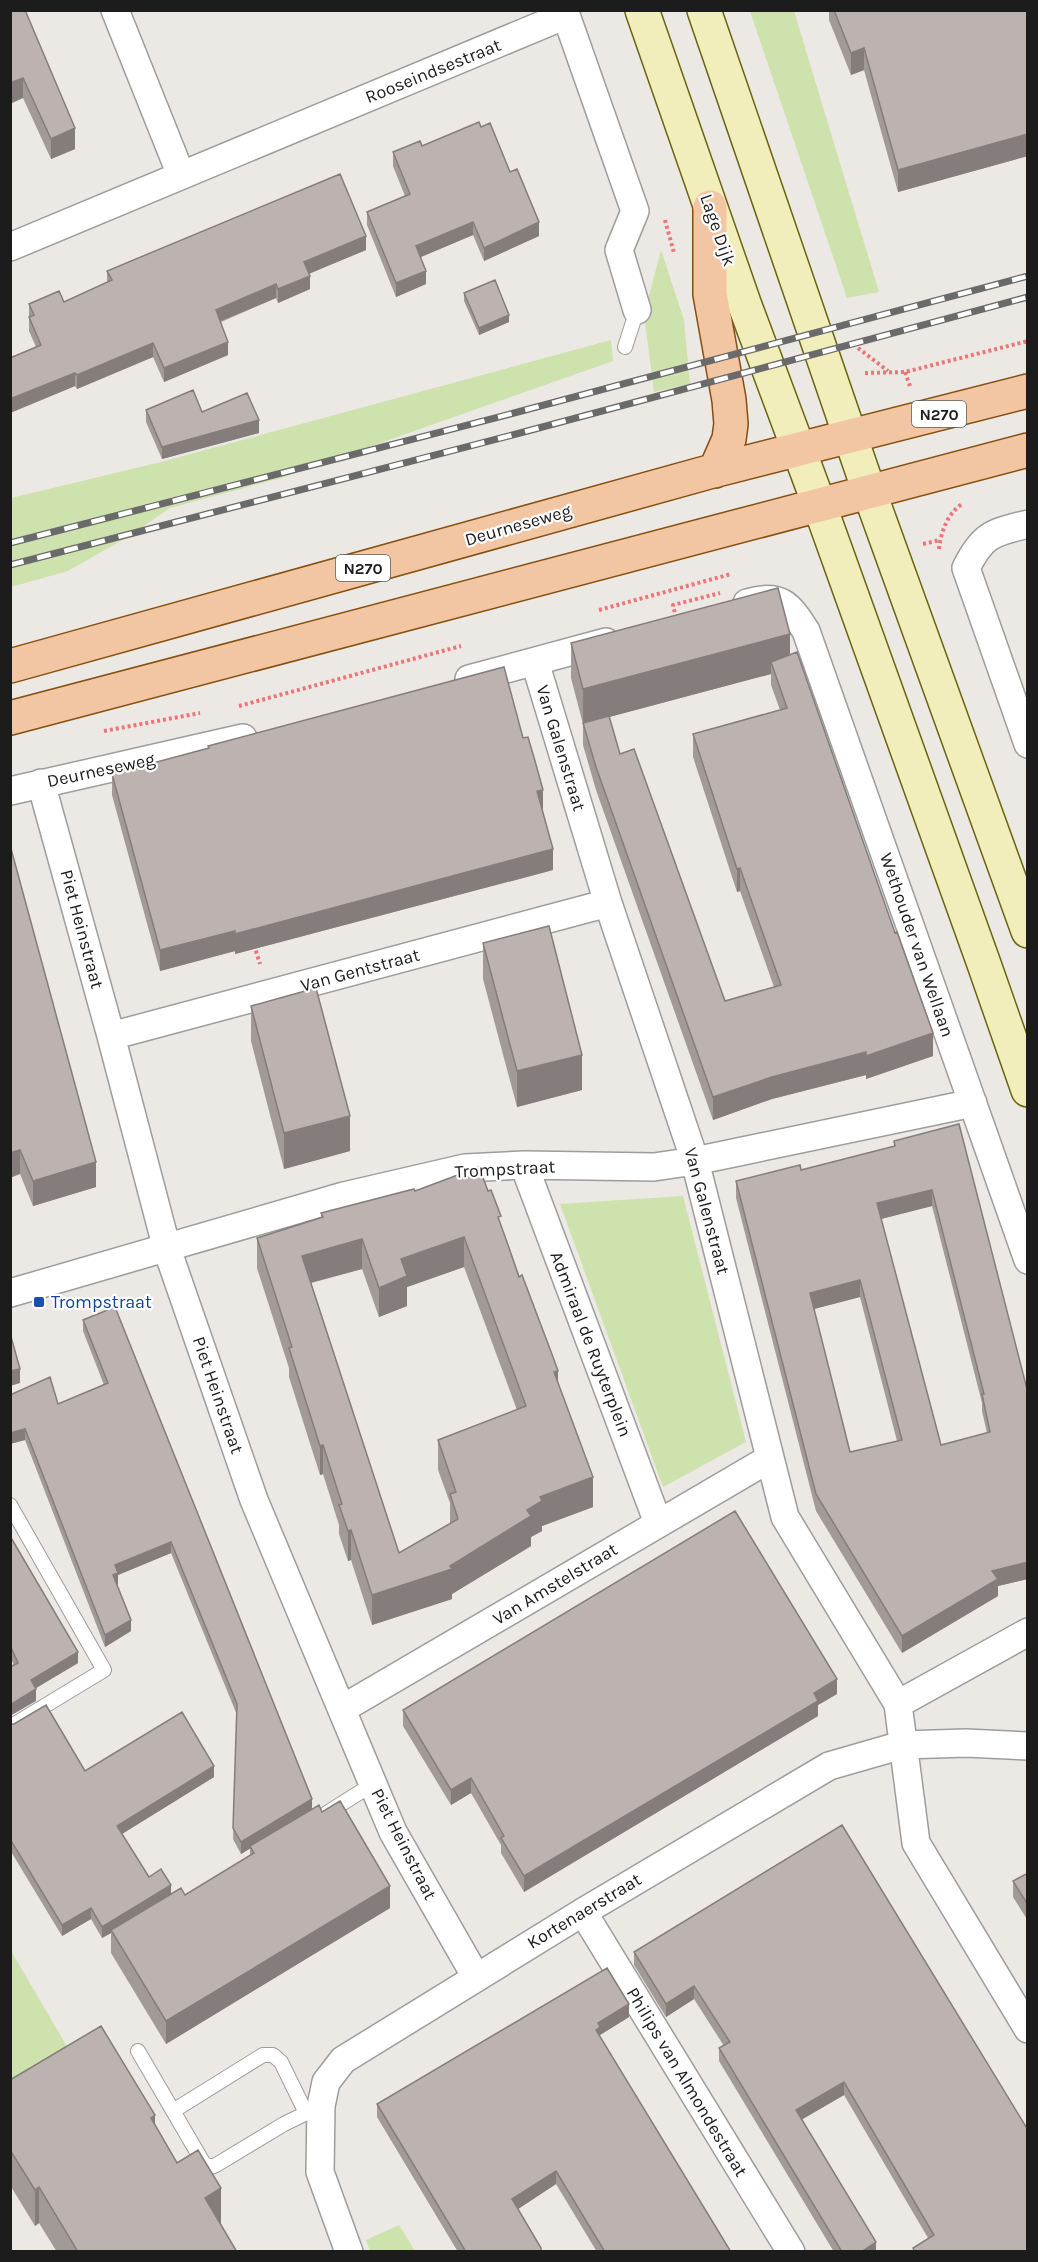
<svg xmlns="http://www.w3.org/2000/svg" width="1038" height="2262" viewBox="0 0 1038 2262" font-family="Karla,sans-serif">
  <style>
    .grass { fill: #cee2ad }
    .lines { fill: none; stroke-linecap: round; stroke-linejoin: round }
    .service-casing { stroke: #9d9d9d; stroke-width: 16 }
    .minor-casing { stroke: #9d9d9d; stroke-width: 30 }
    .secondary-casing { stroke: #67650f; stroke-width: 36 }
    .primary-casing { stroke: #854f0f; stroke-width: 36 }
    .path { stroke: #eb7578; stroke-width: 4; stroke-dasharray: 3 3; stroke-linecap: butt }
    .service { stroke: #fff; stroke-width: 14 }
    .minor { stroke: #fff; stroke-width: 27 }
    .secondary { stroke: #f2eebb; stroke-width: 33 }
    .primary { stroke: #f2c6a2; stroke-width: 33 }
    .rail-casing { stroke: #6a6a6a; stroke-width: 7 }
    .rail { stroke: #fff; stroke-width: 4.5; stroke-dasharray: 14; stroke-linecap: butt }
    .wall { fill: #a29a97; fill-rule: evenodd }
    .shaded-wall { fill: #847d7b }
    .building { fill: #bcb3b0; stroke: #847d7b; stroke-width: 1.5; fill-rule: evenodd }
    .transit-dot { fill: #1a4fb4; stroke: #fff; stroke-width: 2 }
    .labels { text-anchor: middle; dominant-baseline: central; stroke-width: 4.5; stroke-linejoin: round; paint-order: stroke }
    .shield { fill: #fff; stroke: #606060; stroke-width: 1.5 }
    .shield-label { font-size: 16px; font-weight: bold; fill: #1c1c1c }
    .street-label { font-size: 18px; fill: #1c1c1c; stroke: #fff }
    .transit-label { font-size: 18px; fill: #164399; stroke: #fff; text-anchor: start }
  </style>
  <rect width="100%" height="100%" fill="#ece8e3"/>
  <path class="grass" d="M750,11H794L879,292L847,298Z
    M661,250L684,320L690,384L654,392L644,315Z
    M611,340L613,361L281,478L170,508L131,535L68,571L11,587V498L161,462Z
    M683,1196L746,1442L663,1487L560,1204Z
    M10,1949L72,2055L10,2092Z
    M399,2225L415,2251H370L366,2240Z"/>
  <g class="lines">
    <g class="service-casing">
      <path id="service" d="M625,347L637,310
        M10,1505L104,1670L10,1727
        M327,1813L373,1784
        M138,2051L204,2164L211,2167L216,2165L284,2124L321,2106
        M173,2111L263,2055H273L281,2062L306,2113"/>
    </g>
    <g class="minor-casing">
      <path id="minor" d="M115,10L181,175
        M10,247L566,15L635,211L619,250L637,310
        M1028,524C992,533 983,534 966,568L1028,744
        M747,603C780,593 789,604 806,631L1028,1260
        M535,662L608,903L695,1161L785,1517L898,1704L916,1843L1028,2029
        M469,679L606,642
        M41,783L111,1036L167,1249L254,1500L393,1832L476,1977
        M10,791L243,738
        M111,1036L608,903
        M524,1165L658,1523
        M10,1293L344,1196L465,1168L524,1165L654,1167L695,1161L973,1103
        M898,1704L1028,1632
        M342,1709L769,1459
        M583,1912L791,2252
        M349,2252L320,2172L321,2106L326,2082L343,2060L583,1912L829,1766L902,1745L966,1743L1028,1746"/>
    </g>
    <g class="secondary-casing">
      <path id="secondary" d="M642,10L744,303L819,504L984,964L1028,1090
        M704,10L869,491L1028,931"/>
    </g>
    <g class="primary-casing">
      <path id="primary" d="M710,207V294L729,400L731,424L729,439L715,471
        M10,666L709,472L1028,391
        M10,718L1028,450"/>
    </g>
    <path class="path" d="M665,220L674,253
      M858,348L888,371
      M905,372L910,386
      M865,373L905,372L1028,341
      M923,544L940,540
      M939,549C941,532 947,514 962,504
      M599,610L731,574
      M676,618L673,605L720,593
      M239,706L461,646
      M104,731L200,713
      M254,945L260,964"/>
    <use href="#service" class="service"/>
    <use href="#minor" class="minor"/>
    <use href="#secondary" class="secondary"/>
    <use href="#primary" class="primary"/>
    <g class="rail-casing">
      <path id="rail" d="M10,543L514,413L1028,276
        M10,565L520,433L1028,297"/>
    </g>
    <use href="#rail" class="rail"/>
  </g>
  <path class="wall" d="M10,10L75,149L51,159L23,98Z
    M829,10H1028V156L898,192L864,70L851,75L829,20Z
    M481,127L510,172L539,236L484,261L473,235L421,257L426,284L396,297L367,225V212L405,196L393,166V152L422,146Z
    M366,250L309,273L310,289L278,303L276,298L221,322L228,355L164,382L153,357L77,389L75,386L10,413V358L36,347L29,331V304L64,302L107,282V271Z
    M464,293L509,322L479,335L464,301Z
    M146,410L202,412L259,433L162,459L146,422Z
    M571,643L790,655L933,1056L866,1079V1075L772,1099L713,1120L596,790L583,745V724L571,678ZM771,674V685L780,710L693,734V757L737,892L740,891L774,987L725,1001L620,754L609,717Z
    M208,746L542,811L553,870L235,954V951L160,971L112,795V774L208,749Z
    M10,845L96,1187L33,1206L20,1174Z
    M483,943L582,1090L517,1107L483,979Z
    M251,1006L350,1151L284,1169L251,1041Z
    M959,1124L1028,1393V1579L998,1586V1596L902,1653L816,1511L736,1198V1181L801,1170L894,1146V1141ZM932,1206L982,1403V1411L987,1433L941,1445L881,1219ZM860,1297L897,1441L850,1452L814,1309Z
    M415,1191L501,1225L558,1382L593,1507L542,1526V1531L531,1537V1546L452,1594V1599L372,1625L351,1560L348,1561L339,1534V1525L323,1474L320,1475L289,1377V1368L257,1268V1238L321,1218V1213ZM464,1267L517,1410L438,1440V1470L450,1503V1523L399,1553L311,1283L362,1269L379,1317L407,1306V1287Z
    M83,1320L312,1809L322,1812L390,1908L166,2044L111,1953V1933L102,1938L91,1919L62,1936L10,1850V1724L85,1771L214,1777L122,1834L149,1877L171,1894L185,1895L250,1856V1848L241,1854L233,1839L237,1715L171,1553L118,1575V1584L117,1585L131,1631L105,1647L25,1440L10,1444V1395L58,1404L104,1385L83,1331Z
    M10,1536L78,1663L36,1688V1701L14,1665L10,1656Z
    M837,1694L818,1705V1716L524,1892L501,1853V1845L471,1793L451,1805L403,1726V1710Z
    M842,1825L1028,2252H913V2248L928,2238L844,2095L802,2119L876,2252H834L719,2061V2048L724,2046L694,1999L666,2017L634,1965V1952Z
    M1028,1865V1921L1013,1897V1881L1026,1874V1866Z
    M629,2017L600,2035V2037L731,2252H597L556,2184L518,2209L541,2248V2252H458L377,2117V2104Z
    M10,2080L155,2125L177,2163L221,2224L237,2252H57L39,2223L35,2226L10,2185Z"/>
  <path class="shaded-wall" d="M864,48V70L851,75V53Z
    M23,78V98L10,104V83Z
    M75,128V149L51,159V139Z
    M1028,134V156L898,192V170Z
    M473,222V235L416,259V246Z
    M539,222V236L484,261V248Z
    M366,236V250L304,276V262Z
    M426,271V284L396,297V283Z
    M310,276V289L278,303V289Z
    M276,284V298L216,323V310Z
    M509,315V322L479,335V328Z
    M228,342V355L164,382V368Z
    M153,343V357L77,389V375Z
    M75,373V386L10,413V399Z
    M259,420V433L162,459V447Z
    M790,634V669L771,662V674L583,724V689Z
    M543,790V811L537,791Z
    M553,849V870L235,954V934Z
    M740,868V891L737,892V869Z
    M235,931V951L160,971V950Z
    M933,1033V1056L866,1079V1056Z
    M866,1052V1075L772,1099L713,1120V1097L772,1077Z
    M582,1055V1090L517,1107V1071Z
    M350,1116V1151L284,1169V1133Z
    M20,1150V1174L10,1178V1153Z
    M96,1162V1187L33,1206V1181Z
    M932,1190V1206L877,1220V1203Z
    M464,1237V1267L407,1287V1306L379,1317V1288L401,1259Z
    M362,1239V1269L302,1285V1256Z
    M860,1280V1297L810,1310V1293Z
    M20,1369V1383L10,1386V1371Z
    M558,1371V1401L554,1372Z
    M25,1429V1440L10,1444V1433Z
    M323,1445V1474L320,1475V1446Z
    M593,1477V1507L542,1526V1531L531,1537V1546L452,1594V1599L372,1625V1595L450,1566L527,1510L540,1497Z
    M351,1530V1560L348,1561V1531Z
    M171,1542V1553L118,1575V1584L113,1586V1575L115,1565Z
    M1028,1562V1579L998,1586V1596L902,1653V1636L992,1571Z
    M131,1620V1631L105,1647V1635Z
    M78,1652V1663L31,1691V1680Z
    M837,1679V1694L818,1705V1716L524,1892V1876Z
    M36,1689V1701L10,1716V1705Z
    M214,1766V1777L117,1837V1826Z
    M471,1778V1793L451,1805V1790Z
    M312,1799V1811L241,1854V1842Z
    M171,1885V1896L111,1930V1933L102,1938V1927Z
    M390,1886V1908L166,2044V2021Z
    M91,1908V1919L62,1936V1925Z
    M694,1986V1999L666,2017V2004Z
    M629,2004V2017L600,2035V2041L596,2030L598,2023Z
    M844,2082V2095L796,2123V2110Z
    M155,2115V2151L151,2118Z
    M556,2171V2184L512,2213V2199Z
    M39,2187V2223L35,2226V2190Z
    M221,2188V2224L205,2233V2198Z
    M876,2242V2252H861Z"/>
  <path class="building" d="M10,10H25L75,128L51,139L23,78L10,83Z
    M834,10H1028V134L898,170L864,48L851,53Z
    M479,122L481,127L490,123L510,172L517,169L539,222L484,248L473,222L416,246L426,271L396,283L367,212L410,194L393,152L420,141L422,146Z
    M340,174L366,236L304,262L310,276L278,289L276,284L216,310L228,342L164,368L153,343L77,375L75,373L10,399V358L41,345L29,317L34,315L29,304L59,291L64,302L112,280L107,271Z
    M495,280L509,315L479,328L464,293Z
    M193,390L202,412L247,393L259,420L162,447L146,410Z
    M778,588L790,634L583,689L571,643Z
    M797,652L895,933L897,932L933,1033L866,1056V1052L772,1077L713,1097L596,767L583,723L609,716L620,754L634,749L725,1001L781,985L740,868L737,869L693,734L787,708L771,662Z
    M504,667L523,738L528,737L535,761L543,790L537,791L553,849L235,934V931L160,950L112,774L209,748L208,746Z
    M10,845L96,1162L33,1181L20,1150L10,1153Z
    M549,926L582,1055L517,1071L483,943Z
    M316,988L350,1116L284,1133L251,1006Z
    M959,1124L1028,1393V1562L992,1571L998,1579L902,1636L816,1494L736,1181L800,1165L801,1170L895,1146L894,1141ZM932,1190L984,1394H982L990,1432L941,1445L877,1203ZM860,1280L902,1440L850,1452L810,1293Z
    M479,1167L488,1191L491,1190L501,1216L498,1217L508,1245L519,1277L522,1275L553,1357L558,1371L554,1372L593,1477L540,1497L542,1501L527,1510L531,1516L450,1566L452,1569L372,1595L351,1530L348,1531L339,1505L342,1504L323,1445L320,1446L289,1348L292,1347L257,1238L323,1217L321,1213L414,1189L415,1191ZM464,1237L526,1406L438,1440L456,1492L450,1494L458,1519L399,1553L302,1256L362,1239L379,1288L407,1276L401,1259Z
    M115,1307L312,1799L241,1842L233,1828L237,1704L171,1542L115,1565L118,1573L113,1575L131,1620L105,1635L25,1429L10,1433V1395L50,1377L58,1404L108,1383L83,1320Z
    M10,1333L20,1369L10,1371Z
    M735,1511L837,1679L814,1693L818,1701L524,1876L501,1838L504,1836L471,1778L451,1790L403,1710Z
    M10,1536L78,1652L31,1680L36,1689L10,1705V1667L18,1663L10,1645Z
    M46,1705L85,1771L182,1712L214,1766L117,1826L149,1877L161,1869L171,1885L102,1927L91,1908L62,1925L10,1839V1724H14Z
    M340,1801L390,1886L166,2021L111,1930L181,1888L185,1895L254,1853L250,1846L319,1805L322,1812Z
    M842,1825L1028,2130V2252H915L913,2248L934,2235L844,2082L796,2110L876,2242L861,2252H842L719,2048L730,2042L694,1986L666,2004L634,1952Z
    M1028,1873V1905L1013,1881Z
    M607,1968L629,2004L598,2023L600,2027L596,2030L731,2252H605L556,2171L512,2199L541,2248V2250L538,2252H466L377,2104Z
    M101,2026L155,2115L151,2118L177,2163L198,2150L221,2188L205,2198L237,2252H78L39,2187L35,2190L10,2150V2080Z"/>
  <rect class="transit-dot" x="33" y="1296" width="12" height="12" rx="3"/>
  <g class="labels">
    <g class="shield">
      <rect x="912" y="401" width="54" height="26" rx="4.5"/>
      <rect x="336" y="555" width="54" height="26" rx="4.5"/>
    </g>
    <g class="shield-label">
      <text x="939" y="414">N270</text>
      <text x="363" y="568">N270</text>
    </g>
    <g class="street-label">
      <text transform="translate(433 71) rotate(-22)">Rooseindsestraat</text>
      <text transform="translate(718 230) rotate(71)">Lage Dijk</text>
      <text transform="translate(518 525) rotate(-16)">Deurneseweg</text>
      <text transform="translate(561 748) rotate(73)">Van Galenstraat</text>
      <text transform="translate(101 770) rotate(-12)">Deurneseweg</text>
      <text transform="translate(82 929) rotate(75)">Piet Heinstraat</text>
      <text transform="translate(917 945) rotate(71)">Wethouder van Wellaan</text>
      <text transform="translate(360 970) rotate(-15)">Van Gentstraat</text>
      <text transform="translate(505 1169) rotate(-3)">Trompstraat</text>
      <text transform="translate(707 1211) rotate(75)">Van Galenstraat</text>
      <text transform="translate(591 1344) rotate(69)">Admiraal de Ruyterplein</text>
      <text transform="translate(218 1395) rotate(71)">Piet Heinstraat</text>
      <text transform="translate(555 1584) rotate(-31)">Van Amstelstraat</text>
      <text transform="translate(404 1844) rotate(63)">Piet Heinstraat</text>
      <text transform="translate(584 1911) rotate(-31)">Kortenaerstraat</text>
      <text transform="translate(687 2082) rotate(59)">Philips van Almondestraat</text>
    </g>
    <g class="transit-label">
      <text x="51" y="1302">Trompstraat</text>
    </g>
  </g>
  <rect width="1038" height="2262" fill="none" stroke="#1c1c1c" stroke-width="24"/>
</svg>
